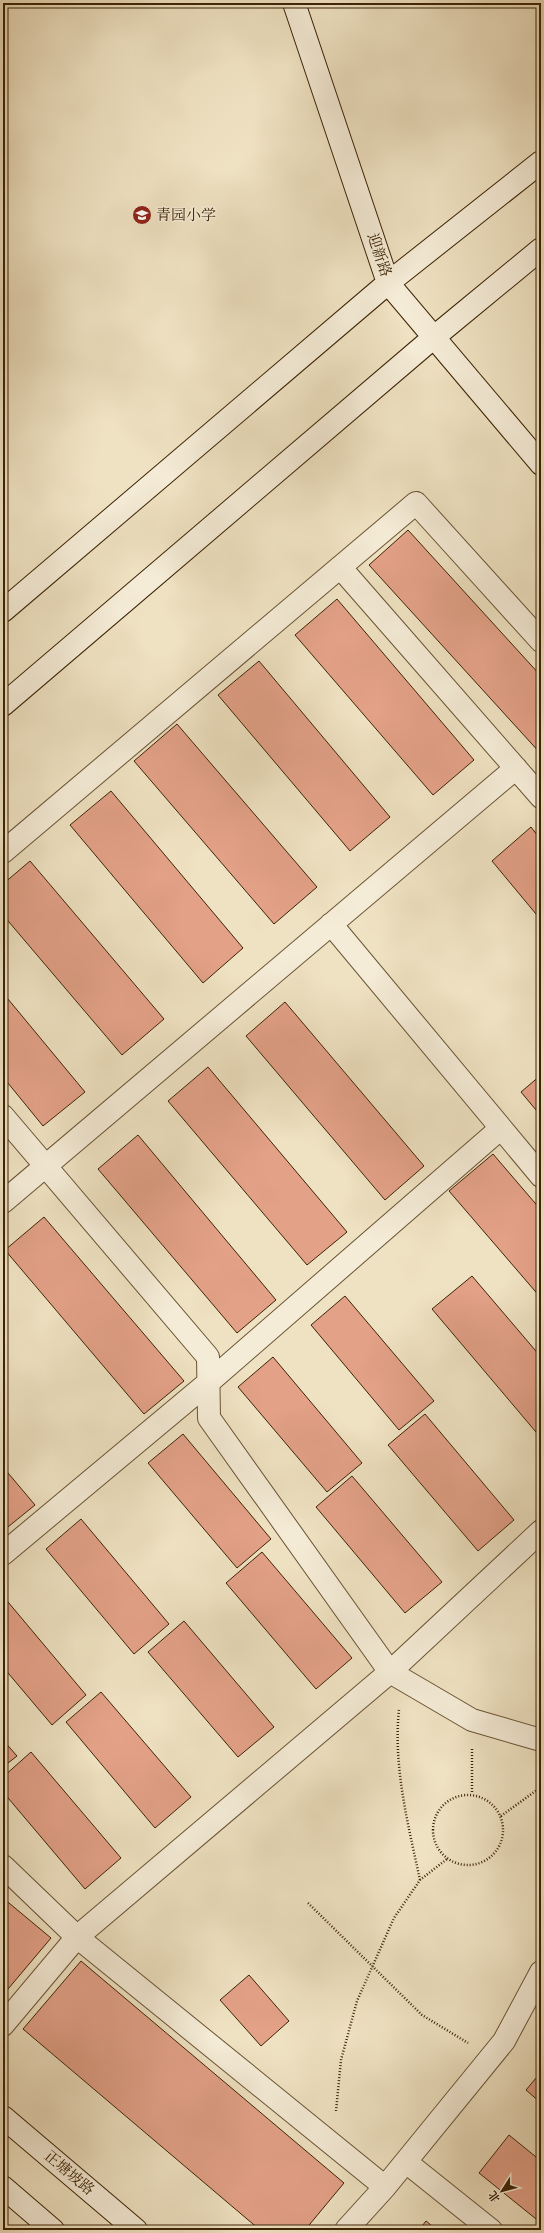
<svg xmlns="http://www.w3.org/2000/svg" width="544" height="2233" viewBox="0 0 544 2233" font-family="'Libre Bodoni','Noto Serif SC',serif">
  <style>
    .building { fill: #e3a188; stroke: #3c2304 }
    .lines { fill: none; stroke-linecap: round; stroke-linejoin: round }
    .street-casing { stroke: #695334; stroke-width: 24 }
    .secondary-casing { stroke: #3c2304; stroke-width: 24 }
    .path { stroke: #3c2304; stroke-width: 2.5; stroke-dasharray: 1 2; stroke-linecap: butt }
    .street { stroke: #f5ecd7; stroke-width: 22 }
    .secondary { stroke: #f5ecd7; stroke-width: 22 }
    .labels { text-anchor: middle; dominant-baseline: central; stroke-width: 3; stroke-linejoin: round; paint-order: stroke }
    .poi-label { font-size: 15px; fill: #3c2304; stroke: #f5ecd7; text-anchor: start }
    .street-label { font-size: 15px; fill: #3c2304; stroke: #f5ecd7 }
  </style>
  <rect width="100%" height="100%" fill="#efe2c2"/>
  <filter id="stains"><feTurbulence type="fractalNoise" baseFrequency=".005" numOctaves="4"/><feColorMatrix values="0 0 0 0 .2 0 0 0 0 .09 0 0 0 0 .02 0 0 0 .5 -.17"/></filter>
  <radialGradient id="worn" r=".72"><stop offset=".6" stop-color="#630" stop-opacity="0"/><stop offset="1" stop-color="#630" stop-opacity=".3"/></radialGradient>
  <path class="building" d="M408,530L541,676V754L369,565Z
    M337,599L474,760L433,795L295,635Z
    M259,661L390,817L350,851L218,695Z
    M177,724L317,887L274,924L134,761Z
    M111,791L243,948L203,983L70,825Z
    M531,827L541,840V920L492,861Z
    M30,861L164,1019L122,1055L3,915V884Z
    M3,993L85,1092L43,1126L3,1077Z
    M285,1002L424,1166L385,1200L246,1036Z
    M208,1067L347,1232L307,1265L168,1101Z
    M541,1075V1116L521,1092Z
    M138,1135L276,1300L237,1333L98,1169Z
    M493,1154L541,1210V1298L449,1191Z
    M44,1217L184,1381L144,1414L5,1250Z
    M472,1276L541,1357V1438L432,1309Z
    M345,1296L434,1401L399,1430L311,1325Z
    M273,1357L362,1463L327,1492L238,1387Z
    M425,1414L514,1520L478,1551L388,1445Z
    M183,1434L271,1539L237,1568L148,1463Z
    M3,1467L35,1505L3,1531Z
    M352,1476L442,1582L405,1613L316,1507Z
    M81,1519L169,1624L134,1654L46,1549Z
    M262,1552L352,1658L316,1689L226,1583Z
    M3,1596L86,1695L52,1725L3,1667Z
    M184,1621L274,1727L238,1757L148,1652Z
    M101,1692L191,1797L155,1828L66,1722Z
    M3,1740L17,1756L3,1767Z
    M31,1752L121,1858L85,1889L3,1792V1777Z
    M3,1898L51,1938L3,1995Z
    M81,1961L344,2183L305,2230H260L23,2029Z
    M249,1975L289,2021L261,2046L220,2000Z
    M541,2072V2103L526,2090Z
    M509,2135L541,2161V2223L479,2173Z
    M426,2221L437,2230H419Z"/>
  <g class="lines">
    <g class="street-casing">
      <path id="street" d="M340,567L541,797
        M3,852L416,503L541,641
        M331,924L541,1176
        M3,1116L208,1357L209,1418L390,1672L472,1720L541,1740
        M3,1202L516,768
        M3,1554L209,1382L500,1129
        M3,1866L77,1937L385,2187
        M3,2025L77,1937L390,1672L541,1531
        M406,2162L491,2230
        M346,2230L385,2187L504,2041L541,1972"/>
    </g>
    <g class="secondary-casing">
      <path id="secondary" d="M294,3L388,283L541,464
        M3,611L388,283L541,162
        M3,705L433,338L541,249
        M3,2117L136,2230
        M3,2187L53,2230"/>
    </g>
    <path class="path" d="M399,1710C393,1766 408,1824 420,1880
      M472,1749V1794
      M433 1830a35 35 0 1 1 70 0a35 35 0 1 1-70 0Z
      M501,1816L541,1787
      M308,1903L422,2015L468,2043
      M336,2111L341,2060L357,2001L394,1918L420,1880L447,1859"/>
    <use href="#street" class="street"/>
    <use href="#secondary" class="secondary"/>
  </g>
  <defs>
    <g id="school-disc" transform="scale(1)"><circle r="9.5" fill="#8f2418" stroke="#f5ecd7"/><path d="M0-5L7-2L0 1L-7-2ZM-4 1L0 2.5L4 1V4Q0 6-4 4Z" fill="#fff"/></g>
  </defs>
  <g fill-rule="evenodd">
    <use href="#school-disc" x="142" y="215"/>
  </g>
  <g class="labels">
    <g class="poi-label">
      <text x="156" y="215">青园小学</text>
    </g>
    <g class="street-label">
      <text transform="translate(379 255) rotate(71)">迎新路</text>
      <text transform="translate(69 2173) rotate(40)">正塘坡路</text>
    </g>
  </g>
  <rect width="544" height="2233" fill="none" stroke="#efe2c2" stroke-width="16"/>
  <rect x="4" y="4" width="536" height="2225" fill="none" stroke="#3c2304" stroke-width="2"/>
  <rect x="8" y="8" width="528" height="2217" fill="none" stroke="#3c2304"/>
  <g transform="translate(502 2191) rotate(234)" stroke="#f5ecd7" stroke-width="3" paint-order="stroke">
  <path d="M0-3L7 15L0 10L-7 15Z" fill="#3c2304"/>
  <text y="-6" font-size="11" font-weight="bold" text-anchor="middle" fill="#3c2304">北</text>
  </g>
  <rect width="100%" height="100%" filter="url(#stains)"/>
  <rect width="100%" height="100%" fill="url(#worn)"/>
</svg>
